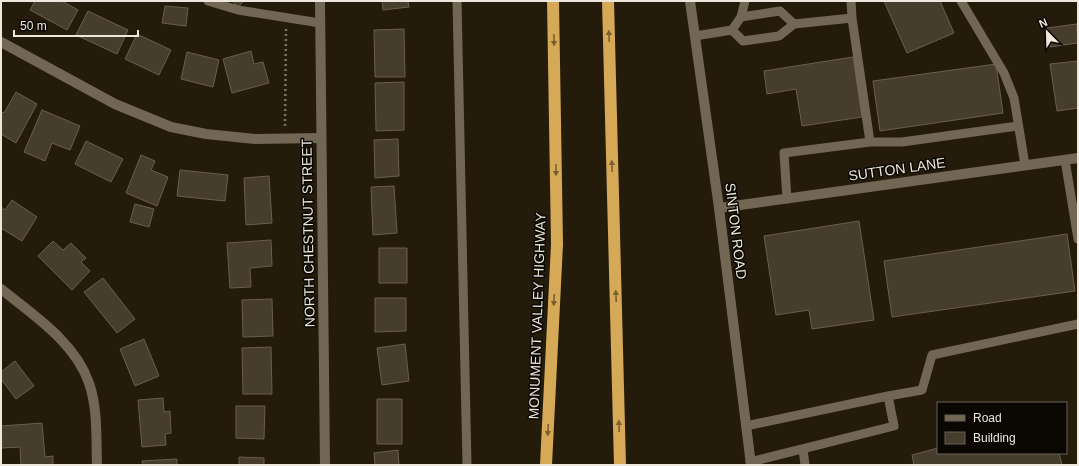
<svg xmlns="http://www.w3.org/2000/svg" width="1079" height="466" viewBox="0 0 1079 466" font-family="Helvetica,sans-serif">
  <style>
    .building { fill: #473d2c; stroke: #6a5f4c }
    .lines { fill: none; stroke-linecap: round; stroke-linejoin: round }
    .path { stroke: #7c7567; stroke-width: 2.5; stroke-dasharray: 2 3; stroke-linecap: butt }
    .lane { stroke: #726754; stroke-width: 9 }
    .street { stroke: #726754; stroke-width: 10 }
    .secondary { stroke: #726754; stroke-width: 10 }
    .highway { stroke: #d6a956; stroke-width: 12 }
    .oneway { fill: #7a6030 }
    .labels { text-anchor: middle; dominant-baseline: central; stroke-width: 3; stroke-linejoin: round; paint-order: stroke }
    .street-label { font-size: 14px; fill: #ede7dc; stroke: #0a0702 }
  </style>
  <rect width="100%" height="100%" fill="#241b0b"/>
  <path class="building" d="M35,1H62L78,10L67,30L30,10Z
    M232,1H244L238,7Z
    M382,1H408L409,7L383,10Z
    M884,1H940L954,33L907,53Z
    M165,6L188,8L186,26L162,23Z
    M88,11L128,30L117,54L76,35Z
    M1077,24L1078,43L1050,47L1047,28Z
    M404,29L405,77H375L374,30Z
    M137,34L171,50L159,75L125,59Z
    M251,51L254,64L263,62L269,83L232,93L223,59Z
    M187,52L219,60L213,87L181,79Z
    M853,57L862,117L802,126L796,89L767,94L764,71Z
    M1078,61V108L1057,111L1050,64Z
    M996,64L1003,113L880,131L873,81Z
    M404,82V130L376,131L375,83Z
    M16,92L37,104L16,143L1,134V112L4,113Z
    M42,110L80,126L70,150L52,143L45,161L24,152Z
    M398,139L399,176L375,178L374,140Z
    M86,141L123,159L111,182L75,164Z
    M141,155L155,161L151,170L168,177L157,206L126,193Z
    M180,170L228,175L225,201L177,196Z
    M269,176L272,223L246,225L244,178Z
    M394,186L397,233L373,235L371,187Z
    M12,200L37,217L22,241L1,228V207L5,210Z
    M135,204L154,209L149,227L130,222Z
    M859,221L874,320L812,329L809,310L776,315L764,236Z
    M1067,234L1075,291L892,317L884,261Z
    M271,240L272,266L250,268L251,287L230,288L227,243Z
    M53,241L63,250L71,243L86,258L81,262L90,271L72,290L38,256Z
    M379,248H407V283H379Z
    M103,278L135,319L117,333L84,292Z
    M375,298H406V331L375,332Z
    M272,299L273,336L243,337L242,300Z
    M144,339L159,376L135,386L120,349Z
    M405,344L409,381L382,385L377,348Z
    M271,347L272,394H243L242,348Z
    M15,361L34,386L16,399L1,379V372Z
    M163,398L164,412L170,411L171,433L165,434L166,445L142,447L138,400Z
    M377,399H402V444H377Z
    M236,406H265L264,439L236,438Z
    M42,423L45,457L53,456V465H21L20,447L2,448L1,426Z
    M938,448V453H1059L1062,465H914L912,455Z
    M398,450L399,465H375L374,453Z
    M239,457L264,458V465H239Z
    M177,459V465H143L142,461Z"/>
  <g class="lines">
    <path class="path" d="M285,126L286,29"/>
    <path class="lane" d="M208,1L238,10L320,23
      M457,1L467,465
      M961,1L1004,73L1014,98L1025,165
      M741,17L745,1
      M852,18L870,142
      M732,30L743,41L779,36L794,24L852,18L851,1
      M695,36L732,30L741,17L780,11L794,24
      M1065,160L1078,239
      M787,199L784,153L870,142H902L1018,126
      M888,396L922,390L932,355L1078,324
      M746,426L888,396L894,426L750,462
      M803,449L805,465"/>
    <path class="street" d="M1,42L115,104L171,127L206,134L255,139L321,138
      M719,208L1078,158
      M1,289C33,315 75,342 89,383C98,409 96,438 97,465"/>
    <path class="secondary" d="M320,1L325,465
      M690,1L719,208L751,465"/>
    <path class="highway" d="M608,1L620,465
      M546,465L557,244L553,1"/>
  </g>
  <defs><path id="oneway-solid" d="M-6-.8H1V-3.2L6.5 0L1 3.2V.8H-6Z"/></defs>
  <g class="oneway">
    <use href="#oneway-solid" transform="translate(609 36) rotate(-92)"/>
    <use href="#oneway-solid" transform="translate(554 40) rotate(89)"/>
    <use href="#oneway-solid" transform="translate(612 166) rotate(-92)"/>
    <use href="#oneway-solid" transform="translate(556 170) rotate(89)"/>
    <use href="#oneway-solid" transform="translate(616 296) rotate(-92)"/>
    <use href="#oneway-solid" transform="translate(554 300) rotate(93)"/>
    <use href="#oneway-solid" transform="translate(619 426) rotate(-92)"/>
    <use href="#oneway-solid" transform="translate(548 430) rotate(93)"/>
  </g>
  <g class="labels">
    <g class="street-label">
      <text transform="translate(897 169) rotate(-8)">SUTTON LANE</text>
      <text transform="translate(736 231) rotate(83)">SINTON ROAD</text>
      <text transform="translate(308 233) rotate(-91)">NORTH CHESTNUT STREET</text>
      <text transform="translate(537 316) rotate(-88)">MONUMENT VALLEY HIGHWAY</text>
    </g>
  </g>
  <rect width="1079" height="466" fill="none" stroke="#ede7dc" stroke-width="4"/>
  <rect x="937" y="402" width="130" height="52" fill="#0a0702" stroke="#656159"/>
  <rect x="945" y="415" width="20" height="6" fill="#726754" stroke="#656159"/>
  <text x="973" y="422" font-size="12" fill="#ede7dc">Road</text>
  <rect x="945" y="432" width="20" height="12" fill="#473d2c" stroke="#656159"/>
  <text x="973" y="442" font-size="12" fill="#ede7dc">Building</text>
  <g transform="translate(1047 32) rotate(337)" stroke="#0a0702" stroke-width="3" paint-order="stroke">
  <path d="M0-3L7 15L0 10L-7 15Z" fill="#ede7dc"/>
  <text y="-6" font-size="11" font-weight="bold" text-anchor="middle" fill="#ede7dc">N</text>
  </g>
  <path d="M14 30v6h124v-6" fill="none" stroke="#ede7dc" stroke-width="2"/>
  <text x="20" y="30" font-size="12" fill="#ede7dc" stroke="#0a0702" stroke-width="3" paint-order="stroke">50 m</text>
</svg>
